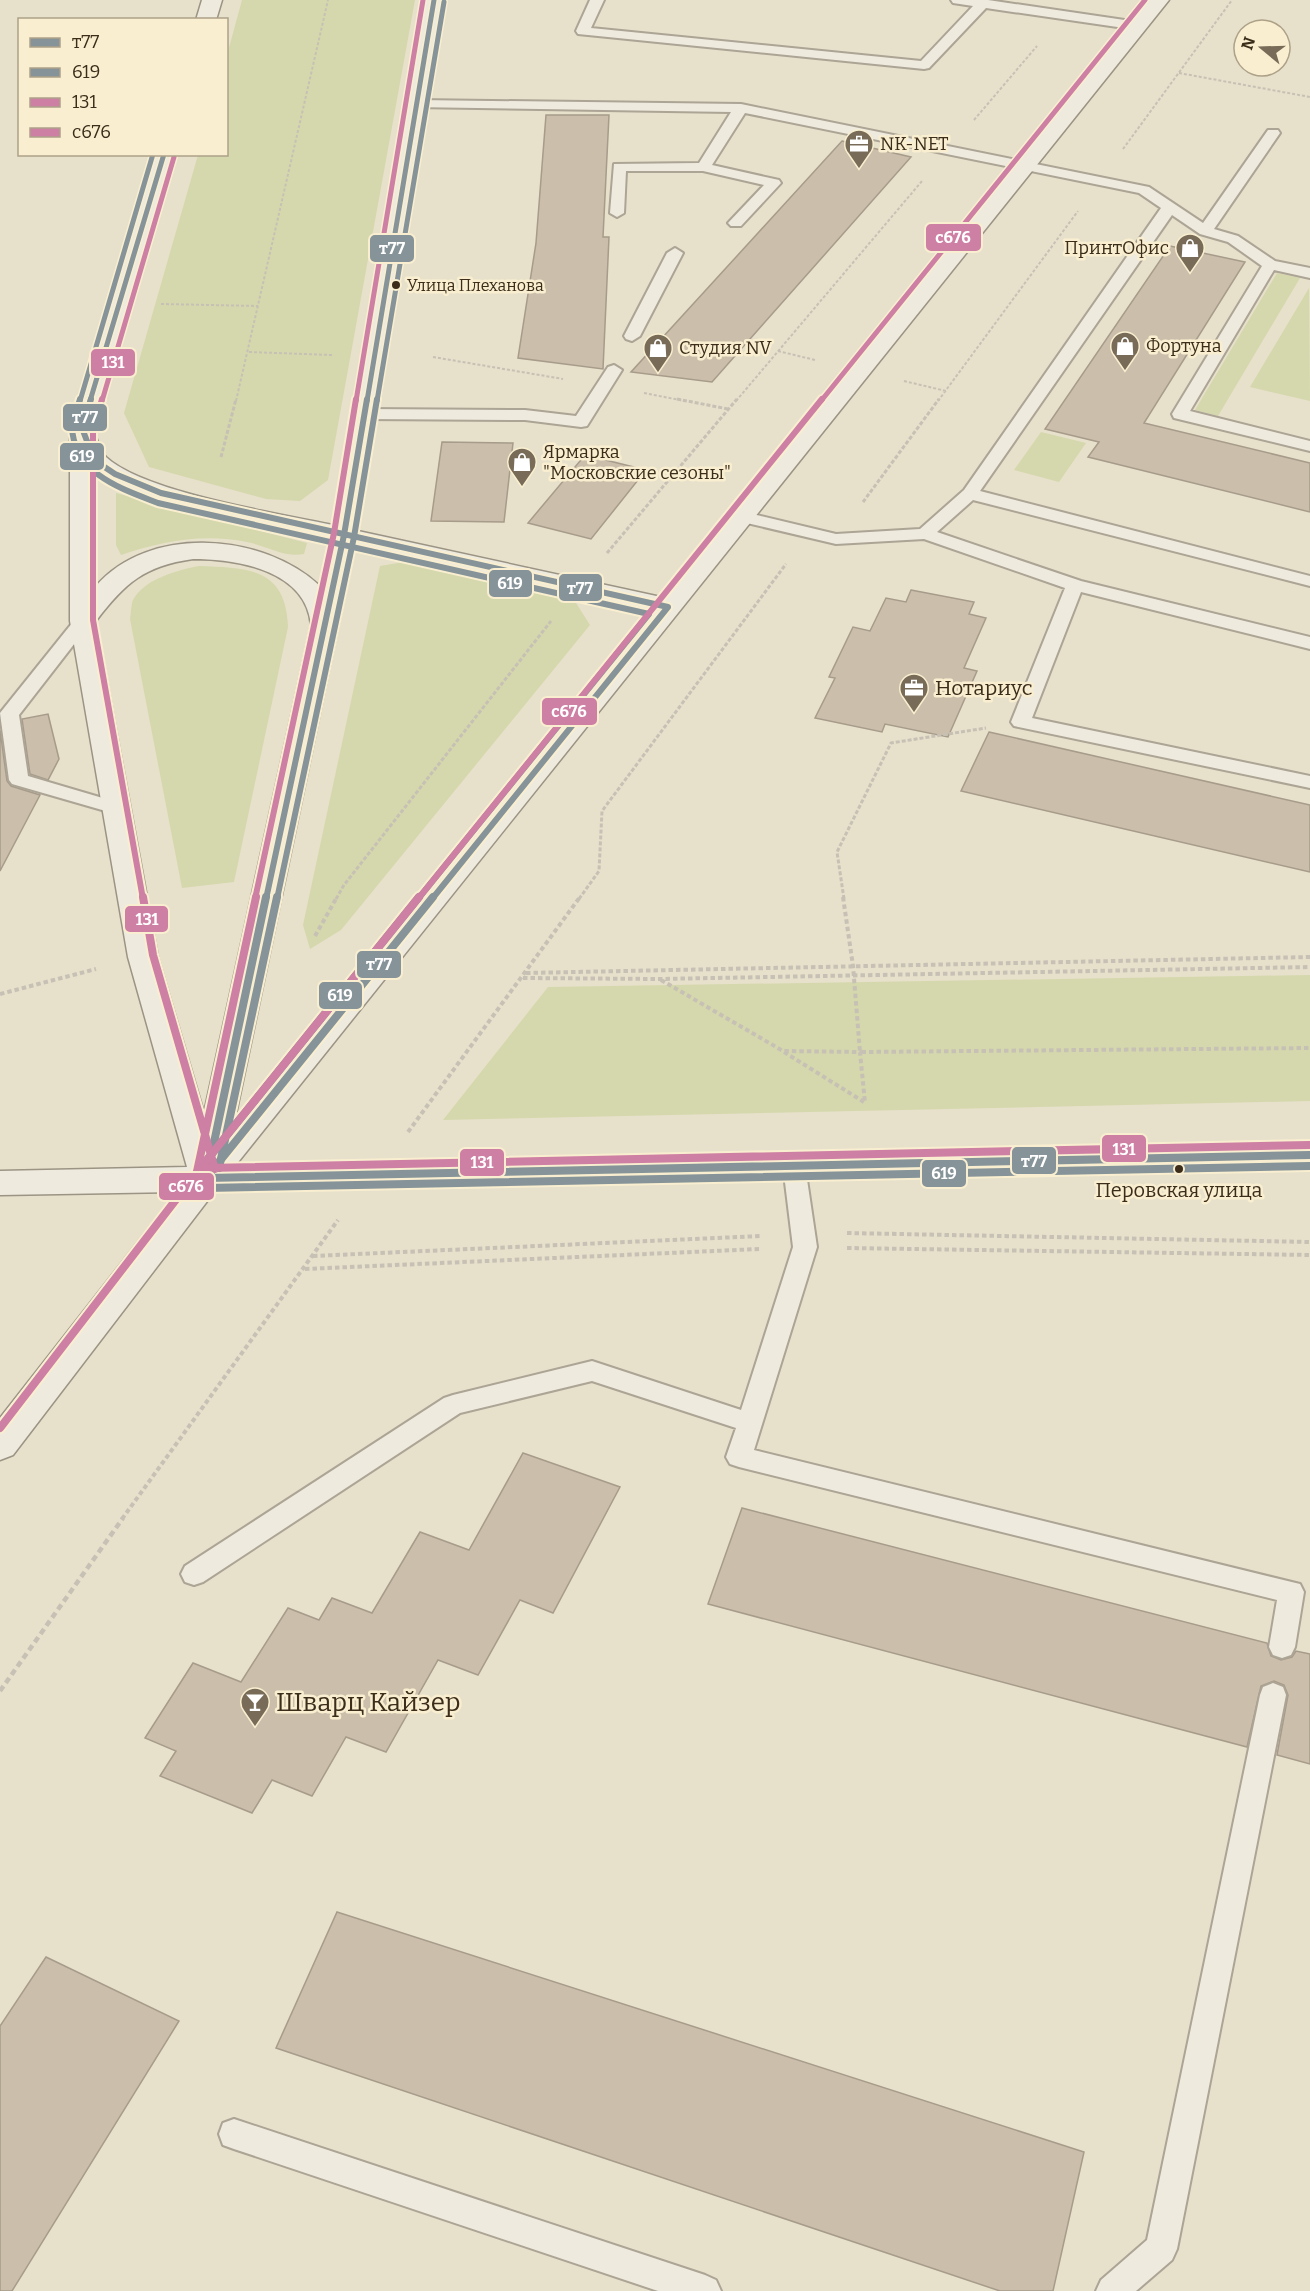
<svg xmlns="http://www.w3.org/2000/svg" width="1310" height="2291" viewBox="0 0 1310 2291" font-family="Bitter,serif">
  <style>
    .green { fill: #d5d8ac }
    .building { fill: #cbbeab; stroke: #a79b8a; stroke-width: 1.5 }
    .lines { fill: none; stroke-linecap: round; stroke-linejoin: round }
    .lane-casing { stroke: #aca495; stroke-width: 4 }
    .secondary-casing { stroke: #9b9484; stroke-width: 3 }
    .path-far3 { stroke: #c7c1b5; stroke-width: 2; stroke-dasharray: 3 2; stroke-linecap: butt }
    .path-far2 { stroke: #c7c1b5; stroke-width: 3; stroke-dasharray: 4 2; stroke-linecap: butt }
    .path-far1 { stroke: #c7c1b5; stroke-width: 4; stroke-dasharray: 4.5 3; stroke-linecap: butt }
    .path { stroke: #c7c1b5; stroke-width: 4.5; stroke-dasharray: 6 4; stroke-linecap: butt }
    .lane { fill: #eeeade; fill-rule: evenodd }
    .secondary { fill: #eeeade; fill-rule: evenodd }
    .bus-1-far2-casing { stroke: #f9efd0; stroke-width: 8 }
    .bus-1-far1-casing { stroke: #f9efd0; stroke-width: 10 }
    .bus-1-casing { stroke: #f9efd0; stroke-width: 12 }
    .bus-2-far2-casing { stroke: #f9efd0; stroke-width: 8 }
    .bus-2-far1-casing { stroke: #f9efd0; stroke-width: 10 }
    .bus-2-casing { stroke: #f9efd0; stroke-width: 12 }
    .bus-3-far2-casing { stroke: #f9efd0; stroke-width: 8 }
    .bus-3-far1-casing { stroke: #f9efd0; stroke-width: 10 }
    .bus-3-casing { stroke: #f9efd0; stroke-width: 12 }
    .bus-4-far2-casing { stroke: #f9efd0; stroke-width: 8 }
    .bus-4-far1-casing { stroke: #f9efd0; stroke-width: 10 }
    .bus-4-casing { stroke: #f9efd0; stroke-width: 12 }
    .bus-1-far2 { stroke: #869398; stroke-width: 5 }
    .bus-1-far1 { stroke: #869398; stroke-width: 6 }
    .bus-1 { stroke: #869398; stroke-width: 8 }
    .bus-2-far2 { stroke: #869398; stroke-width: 5 }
    .bus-2-far1 { stroke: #869398; stroke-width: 6 }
    .bus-2 { stroke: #869398; stroke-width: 8 }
    .bus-3-far2 { stroke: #ce7fa4; stroke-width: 5 }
    .bus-3-far1 { stroke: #ce7fa4; stroke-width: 6 }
    .bus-3 { stroke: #ce7fa4; stroke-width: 8 }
    .bus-4-far2 { stroke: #ce7fa4; stroke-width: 5 }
    .bus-4-far1 { stroke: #ce7fa4; stroke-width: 6 }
    .bus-4 { stroke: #ce7fa4; stroke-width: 8 }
    .bus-dot { fill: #3c2d1b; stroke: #f9efd0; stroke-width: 2 }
    .labels { text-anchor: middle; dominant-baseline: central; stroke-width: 5; stroke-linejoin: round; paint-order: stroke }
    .far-bus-label { font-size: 16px; fill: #3c2d1b; stroke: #f9efd0; text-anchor: start }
    .far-poi-label { font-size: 18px; fill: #3c2d1b; stroke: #f9efd0; text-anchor: start }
    .bus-label { font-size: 20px; fill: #3c2d1b; stroke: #f9efd0 }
    .poi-label { font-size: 21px; fill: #3c2d1b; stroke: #f9efd0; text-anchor: start }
    .near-poi-label { font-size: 26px; fill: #3c2d1b; stroke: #f9efd0; text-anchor: start }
    .line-badge { stroke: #f9efd0; stroke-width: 2 }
    .badge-label { font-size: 16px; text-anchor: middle; font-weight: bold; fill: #fff }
  </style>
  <rect width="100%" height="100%" fill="#e7e0cb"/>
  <path class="green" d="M242,0H415L328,480L300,501L266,499L149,467L124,413L198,155L226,154L227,55Z
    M1277,273L1300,278L1218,416L1195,410Z
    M1309,288L1310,401L1250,387Z
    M1041,432L1086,443L1059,482L1014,470Z
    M116,493L307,543L304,554C285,558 267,546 247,542C204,533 161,541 121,555L116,545Z
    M416,560L576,603L590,625L341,930L310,949L303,925L380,566Z
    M199,566C249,568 286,568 288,627L234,882L182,888L130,619C131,614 131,605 133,600C144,579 178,570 199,566Z
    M1310,975V1101L443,1120L548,987Z"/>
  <path class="building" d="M546,115H609L603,237H609L603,369L518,358L536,243Z
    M842,141L911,157L712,382L631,372Z
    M1170,246L1245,262L1144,423L1310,463V512L1088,457L1099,442L1045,429Z
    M442,442L513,443L504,522L431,521Z
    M585,455L646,470L591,539L528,523Z
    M911,590L974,602L969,614L986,618L964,668L977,671L948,737L885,724L882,732L815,718L835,678L829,677L853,627L870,631L886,598L906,602Z
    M48,714L59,759L48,780L30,774L22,719Z
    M0,730L7,781L11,786L40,795L0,871Z
    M989,732L1310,805V872L961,791Z
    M523,1453L620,1487L553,1613L520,1600L478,1675L438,1660L386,1752L346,1737L312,1796L272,1780L252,1813L160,1776L176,1751L145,1738L193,1663L241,1682L288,1608L319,1620L332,1598L372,1613L420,1532L469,1550Z
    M742,1508L1267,1643L1271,1656L1281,1660L1292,1657L1296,1651L1310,1654V1764L1277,1755L1288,1695L1284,1685L1274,1681L1261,1686L1247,1747L708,1604Z
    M337,1912L1084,2152L1053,2291H1000L276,2048Z
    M46,1957L179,2021L12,2291H0V2026Z"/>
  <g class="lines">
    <g class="lane-casing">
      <path id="lane" d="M590,0H604L591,28L921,61L973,6L953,3L951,0H988L1138,22L1145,26L1138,30L986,8L929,68L924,69L578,34L576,31Z
        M417,100L741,104L1149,187L1203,223L1268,130H1278L1280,133L1214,229L1238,236L1275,261L1310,268V278L1274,270L1190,411L1310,441V451L1174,418L1172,414L1262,266L1228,242L1200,234L1172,215L980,491L1310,576V586L973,500L937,532L1081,581L1310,637V649L1081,592L1032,718L1310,776V788L1014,726L1011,722L1065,588L924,539L836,544L734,520L731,516L740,511L836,534L920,529L964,490L1161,208L1139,193L745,113L712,165L779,180L781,183L741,226H731L728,223L764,185L703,171H626L624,213L617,217L610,213L614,164L699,163L731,112L412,107V101Z
        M675,248L683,253L640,336L632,341L626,339L624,336L667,253Z
        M614,365L622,370L587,426L581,427L525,420L365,419L357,414L365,409L525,410L576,416L608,367Z
        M83,616L92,621L19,715L28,776L123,804L126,808L123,812L116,814L12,784L9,780L0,713L77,617Z
        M794,1158L802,1160L805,1166L817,1247L754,1450L1300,1584L1304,1592L1295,1647L1291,1655L1282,1658L1273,1655L1269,1647L1277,1600L739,1467L730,1464L726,1457L736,1428L592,1381L460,1413L203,1582L194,1585L185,1582L181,1574L185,1566L444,1398L453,1395L592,1361L741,1410L793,1247L783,1166L786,1160Z
        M1273,1683L1283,1687L1286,1695L1177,2249L1172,2260L1136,2291H1096L1101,2280L1147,2240L1260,1695L1263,1687Z
        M234,2119L705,2275L716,2280L721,2291H658L234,2149L223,2145L219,2134L223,2123Z"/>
    </g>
    <g class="secondary-casing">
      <path id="secondary" d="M202,0H222L216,20H196Z
        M424,0H444L358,531L661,597L1149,0H1169L235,1166L1310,1143V1167L215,1191L13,1455L0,1460V1418L177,1192L0,1195V1171L187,1167L128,957L70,621V428L153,154H174L94,428C96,438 99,450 106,457C143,492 279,514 333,525ZM95,472L118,486L157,499L330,540L320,586C263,533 150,524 96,586ZM355,546L650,611L235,1119L338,627ZM193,559C237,559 306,570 311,625L204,1113L158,957L96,621C125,583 144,566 193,559Z"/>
    </g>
    <path class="path-far3" d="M1179,73L1310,97
      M974,120L1037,46
      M1123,149L1232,0
      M161,304L258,306
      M778,351L815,360
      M249,352L332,355
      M433,357L563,379
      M904,381L946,391
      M644,393L685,401
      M236,401L328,0
      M736,401L922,181
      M938,401L1078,211"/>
    <path class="path-far2" d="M677,399L728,409
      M221,457L236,399
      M863,502L939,399
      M607,553L737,399
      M336,899L344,885L551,621
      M579,899L599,871L602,811L786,564
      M844,899L837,852L891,743L986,728"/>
    <path class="path-far1" d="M843,897L853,966L860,1052L1310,1048
      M315,936L337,897
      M526,973L1310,957
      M523,978L660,979L1310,967
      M661,980L783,1051L860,1052L865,1103
      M0,994L96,969
      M784,1052L864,1102
      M408,1132L580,897
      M847,1233L1310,1242
      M847,1248L1310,1255
      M313,1256L761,1236
      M305,1269L759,1249
      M122,1519L338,1220"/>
    <path class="path" d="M0,1691L123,1518"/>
    <use href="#lane" class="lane"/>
    <use href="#secondary" class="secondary"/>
    <g class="bus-1-far2-casing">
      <path id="bus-1-far2" d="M90,401L164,154
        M367,401L434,0"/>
    </g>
    <g class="bus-1-far1-casing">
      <path id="bus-1-far1" d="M91,399L82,428L90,449L103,466L115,474L161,493L668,607L432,899
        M266,899L344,535L367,399"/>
    </g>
    <g class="bus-1-casing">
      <path id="bus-1" d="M209,1166L266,897
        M206,1178L433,897
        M206,1178L1310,1155"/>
    </g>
    <g class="bus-2-far2-casing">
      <path id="bus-2-far2" d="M80,401L153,154
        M377,401L444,2"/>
    </g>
    <g class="bus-2-far1-casing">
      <path id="bus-2-far1" d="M80,399C78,407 72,418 72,426C73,474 122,489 158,503L649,614L418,899
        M277,899L354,537L377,399"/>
    </g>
    <g class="bus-2-casing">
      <path id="bus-2" d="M219,1168L277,897
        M198,1171L419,897
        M206,1188L1310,1166"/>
    </g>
    <g class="bus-3-far2-casing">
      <path id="bus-3-far2" d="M102,401L174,157
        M356,401L423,0"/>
    </g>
    <g class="bus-3-far1-casing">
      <path id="bus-3-far1" d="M102,399L93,430V620L143,899
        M255,899L334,533L356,399"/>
    </g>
    <g class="bus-3-casing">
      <path id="bus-3" d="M143,897L153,955L215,1169
        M206,1168L1310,1145
        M196,1176L256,897"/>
    </g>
    <g class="bus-4-far2-casing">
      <path id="bus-4-far2" d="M821,401L1145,0"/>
    </g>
    <g class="bus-4-far1-casing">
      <path id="bus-4-far1" d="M418,899L822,399"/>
    </g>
    <g class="bus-4-casing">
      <path id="bus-4" d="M0,1428L198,1171L419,897"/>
    </g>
    <use href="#bus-1-far2" class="bus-1-far2"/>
    <use href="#bus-1-far1" class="bus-1-far1"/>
    <use href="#bus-1" class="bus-1"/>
    <use href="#bus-2-far2" class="bus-2-far2"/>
    <use href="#bus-2-far1" class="bus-2-far1"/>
    <use href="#bus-2" class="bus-2"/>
    <use href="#bus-3-far2" class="bus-3-far2"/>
    <use href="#bus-3-far1" class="bus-3-far1"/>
    <use href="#bus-3" class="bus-3"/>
    <use href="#bus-4-far2" class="bus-4-far2"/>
    <use href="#bus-4-far1" class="bus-4-far1"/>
    <use href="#bus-4" class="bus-4"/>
  </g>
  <defs>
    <g id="office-pin" transform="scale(1.5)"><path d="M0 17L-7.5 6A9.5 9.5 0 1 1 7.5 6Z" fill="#786c59" stroke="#f9efd0"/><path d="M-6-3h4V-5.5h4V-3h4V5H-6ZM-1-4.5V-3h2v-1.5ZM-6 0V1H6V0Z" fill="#fff"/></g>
    <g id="shop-pin" transform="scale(1.5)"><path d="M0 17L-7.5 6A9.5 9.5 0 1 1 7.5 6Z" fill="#786c59" stroke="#f9efd0"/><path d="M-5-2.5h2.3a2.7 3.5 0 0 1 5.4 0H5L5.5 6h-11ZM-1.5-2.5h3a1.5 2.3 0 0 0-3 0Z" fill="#fff"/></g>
    <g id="bar-pin" transform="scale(1.5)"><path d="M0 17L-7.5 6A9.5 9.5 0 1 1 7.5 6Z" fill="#786c59" stroke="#f9efd0"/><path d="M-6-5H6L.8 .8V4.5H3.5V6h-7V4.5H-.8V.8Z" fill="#fff"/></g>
  </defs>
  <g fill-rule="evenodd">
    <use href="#office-pin" x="859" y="144"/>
    <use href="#shop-pin" x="1190" y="248"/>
    <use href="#shop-pin" x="1125" y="346"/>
    <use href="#shop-pin" x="658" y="348"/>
    <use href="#shop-pin" x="522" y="462"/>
    <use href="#office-pin" x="914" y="688"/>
    <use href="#bar-pin" x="255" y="1702"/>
  </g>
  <g class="bus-dot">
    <circle cx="396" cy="285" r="5"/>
    <circle cx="1179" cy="1169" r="5"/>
  </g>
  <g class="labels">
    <g class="far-bus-label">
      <text x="407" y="285">Улица Плеханова</text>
    </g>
    <g class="far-poi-label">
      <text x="880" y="144">NK-NET</text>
      <text x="1169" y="248" text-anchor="end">ПринтОфис</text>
      <text x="1146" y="346">Фортуна</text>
      <text x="679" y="348">Студия NV</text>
      <text x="543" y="452">Ярмарка<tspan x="543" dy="21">"Московские сезоны"</tspan></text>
    </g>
    <g class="bus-label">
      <text x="1179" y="1190">Перовская улица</text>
    </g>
    <g class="poi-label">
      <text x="935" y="688">Нотариус</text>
    </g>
    <g class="near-poi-label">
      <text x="276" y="1702">Шварц Кайзер</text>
    </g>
  </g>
  <g class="line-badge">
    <rect x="925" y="223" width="57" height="29" rx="6" fill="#ce7fa4"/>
    <rect x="369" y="234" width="46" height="29" rx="6" fill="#869398"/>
    <rect x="90" y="348" width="46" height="29" rx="6" fill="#ce7fa4"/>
    <rect x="62" y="403" width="46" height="29" rx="6" fill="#869398"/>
    <rect x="59" y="442" width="46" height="29" rx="6" fill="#869398"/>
    <rect x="488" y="569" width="45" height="29" rx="6" fill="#869398"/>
    <rect x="558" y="573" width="45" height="29" rx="6" fill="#869398"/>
    <rect x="541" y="697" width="57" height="29" rx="6" fill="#ce7fa4"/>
    <rect x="124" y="905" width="45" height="28" rx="6" fill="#ce7fa4"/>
    <rect x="356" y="950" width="46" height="29" rx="6" fill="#869398"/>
    <rect x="318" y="981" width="45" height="29" rx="6" fill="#869398"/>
    <rect x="1101" y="1134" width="46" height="29" rx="6" fill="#ce7fa4"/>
    <rect x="1011" y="1146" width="46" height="29" rx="6" fill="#869398"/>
    <rect x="459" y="1148" width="46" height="29" rx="6" fill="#ce7fa4"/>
    <rect x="921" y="1159" width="46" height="29" rx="6" fill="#869398"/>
    <rect x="158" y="1172" width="57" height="29" rx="6" fill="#ce7fa4"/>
  </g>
  <g class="badge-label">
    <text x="953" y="243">с676</text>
    <text x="392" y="254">т77</text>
    <text x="113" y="368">131</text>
    <text x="85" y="423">т77</text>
    <text x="82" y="462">619</text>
    <text x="510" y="589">619</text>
    <text x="580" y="594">т77</text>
    <text x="569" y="717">с676</text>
    <text x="147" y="925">131</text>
    <text x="379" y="970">т77</text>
    <text x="340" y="1001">619</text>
    <text x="1124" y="1155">131</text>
    <text x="1034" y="1167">т77</text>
    <text x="482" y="1168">131</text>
    <text x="944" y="1179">619</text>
    <text x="186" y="1192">с676</text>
  </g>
  <rect x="18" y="18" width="210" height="138" fill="#f9efd0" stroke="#ada188" stroke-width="1.5"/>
  <rect x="30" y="38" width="30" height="9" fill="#869398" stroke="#ada188" stroke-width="1.5"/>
  <text x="72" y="48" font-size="18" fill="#3c2d1b">т77</text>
  <rect x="30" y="68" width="30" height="9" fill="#869398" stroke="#ada188" stroke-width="1.5"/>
  <text x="72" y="78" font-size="18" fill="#3c2d1b">619</text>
  <rect x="30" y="98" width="30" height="9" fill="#ce7fa4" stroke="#ada188" stroke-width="1.5"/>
  <text x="72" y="108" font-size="18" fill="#3c2d1b">131</text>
  <rect x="30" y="128" width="30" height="9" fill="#ce7fa4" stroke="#ada188" stroke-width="1.5"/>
  <text x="72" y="138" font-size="18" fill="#3c2d1b">с676</text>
  <g transform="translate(1262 48) rotate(289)"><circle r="28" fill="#f9efd0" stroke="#ada188" stroke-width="1.5"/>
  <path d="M0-4.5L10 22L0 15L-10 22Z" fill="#786c59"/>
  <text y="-9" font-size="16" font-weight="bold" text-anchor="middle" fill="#3c2d1b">N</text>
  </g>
</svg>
